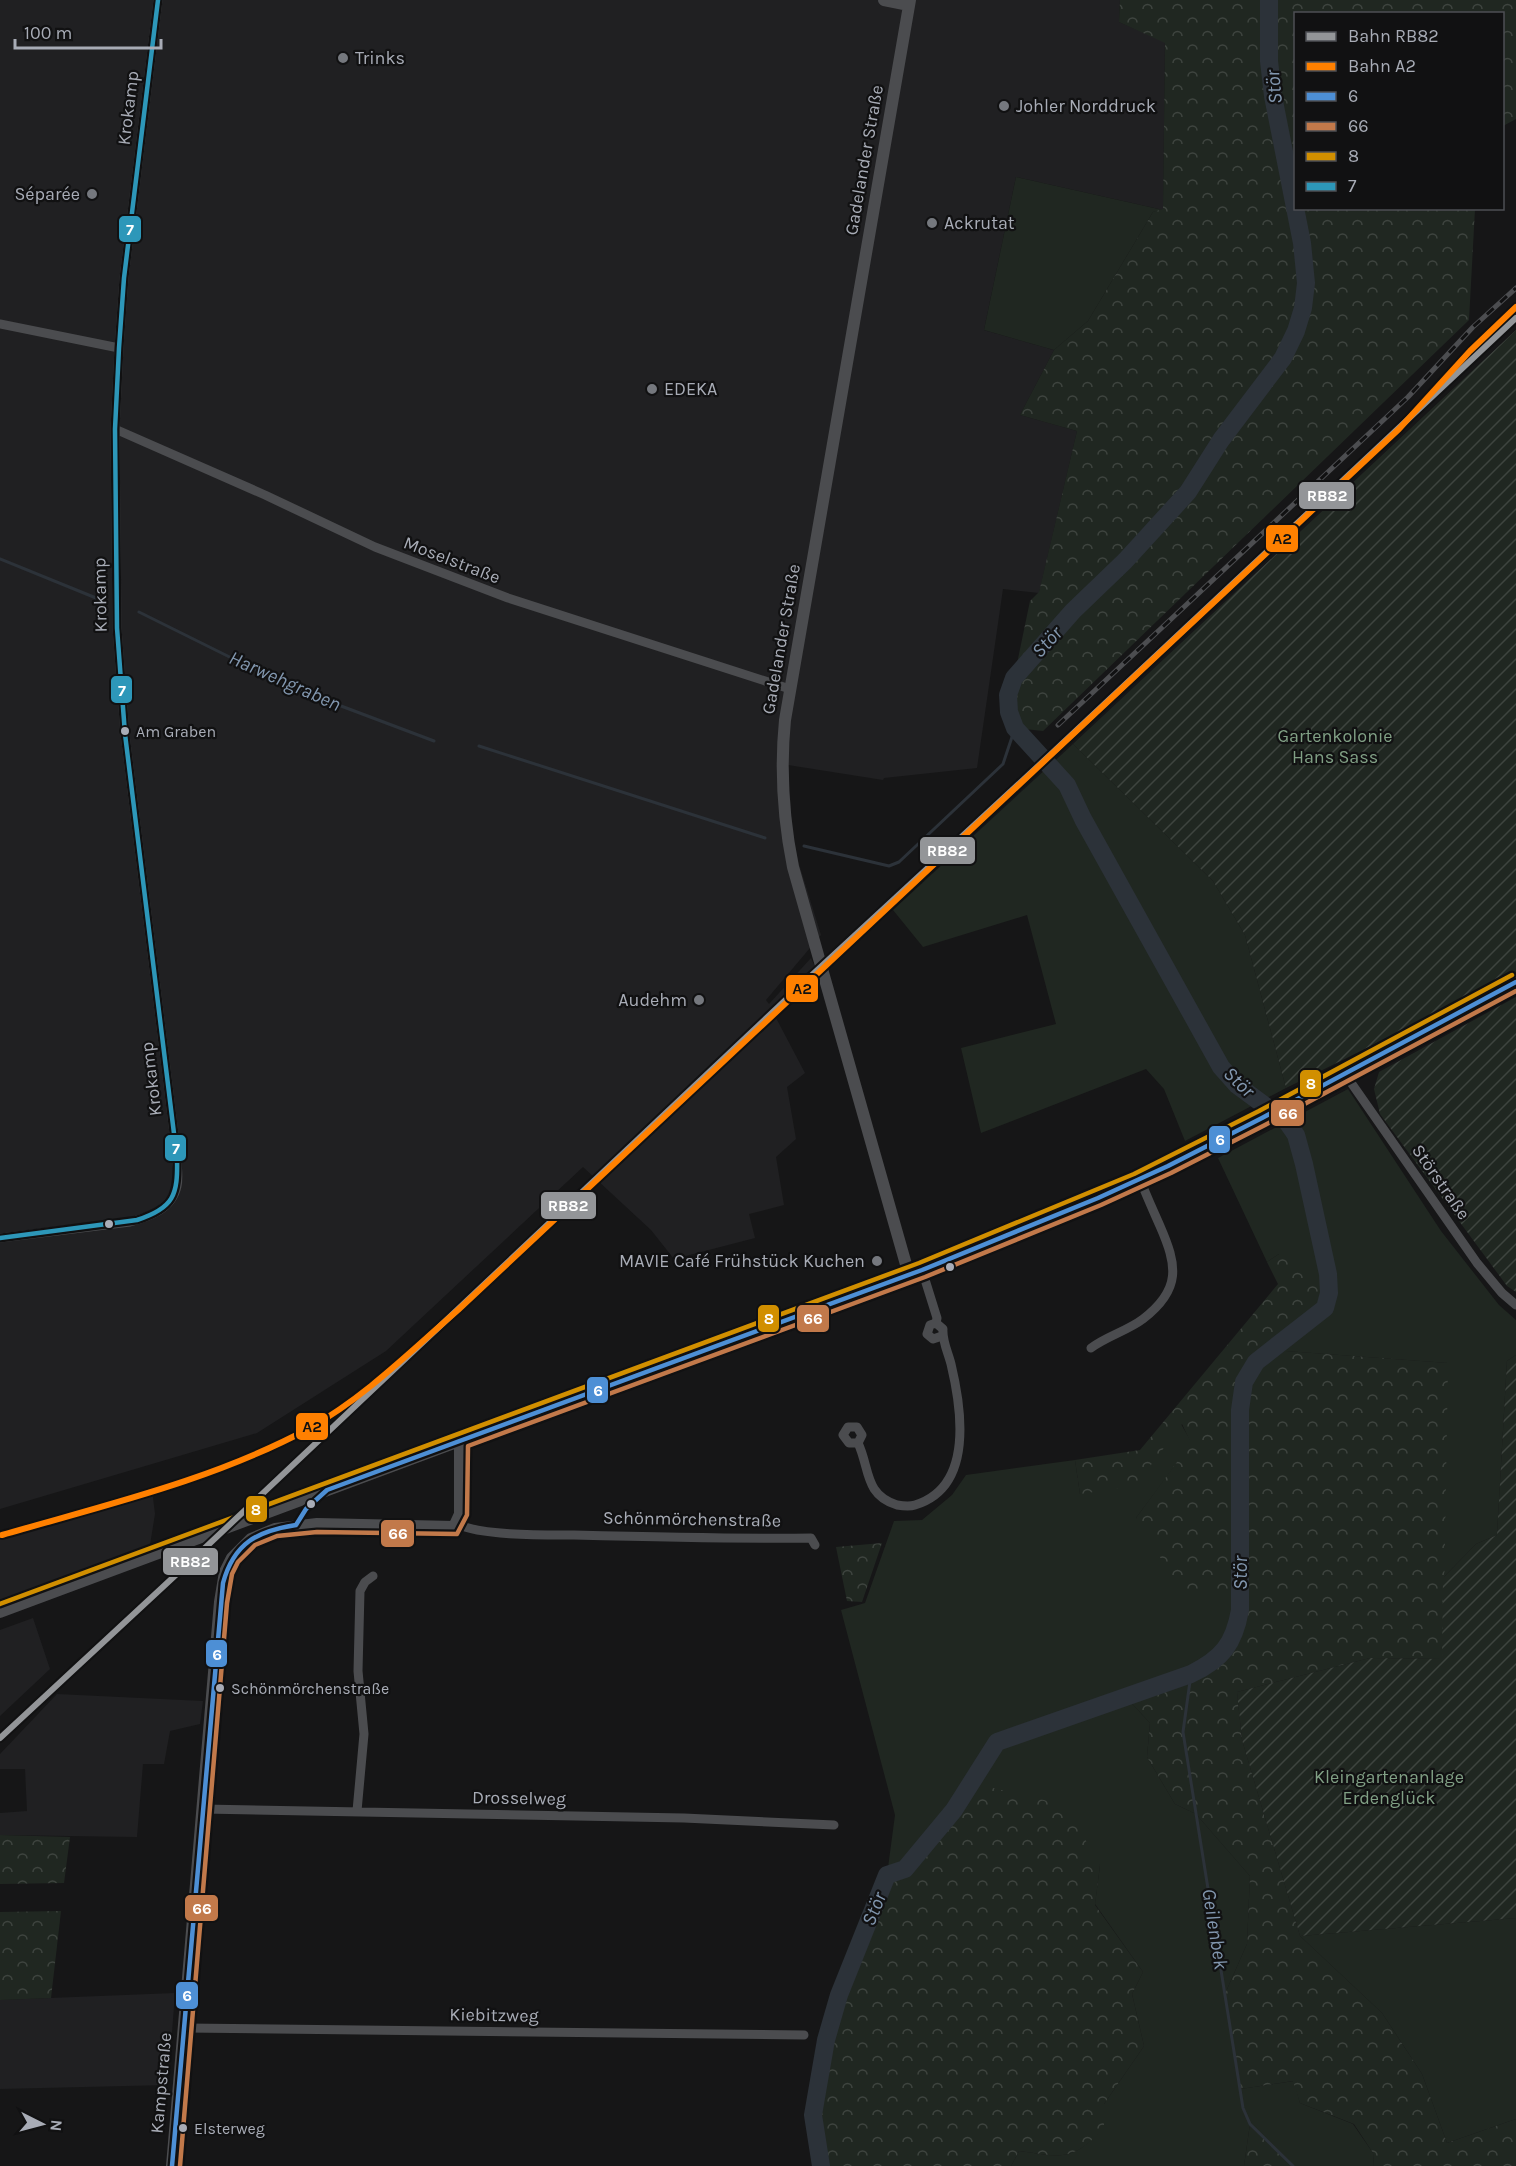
<svg xmlns="http://www.w3.org/2000/svg" width="1516" height="2166" viewBox="0 0 1516 2166" font-family="Karla,sans-serif">
  <style>
    .built { fill: #202022 }
    .grass { fill: #202721 }
    .forest { fill: url(#forest-crowns) }
    .garden { fill: url(#garden-furrows) }
    .lines { fill: none; stroke-linecap: round; stroke-linejoin: round }
    .stream { stroke: #2c3239; stroke-width: 3 }
    .river { stroke: #2c3239; stroke-width: 18 }
    .minor { stroke: #4b4c4f; stroke-width: 9 }
    .tertiary { stroke: #4b4c4f; stroke-width: 12 }
    .rail-casing { stroke: #4c4d50; stroke-width: 5 }
    .rail { stroke: #111112; stroke-width: 3; stroke-dasharray: 9; stroke-linecap: butt }
    .bus-1-casing { stroke: #111112; stroke-width: 9 }
    .bus-2-casing { stroke: #111112; stroke-width: 9 }
    .bus-3-casing { stroke: #111112; stroke-width: 9 }
    .bus-4-casing { stroke: #111112; stroke-width: 9 }
    .bus-1 { stroke: #4d8fd5; stroke-width: 4.5 }
    .bus-2 { stroke: #c2794a; stroke-width: 4.5 }
    .bus-3 { stroke: #d18f00; stroke-width: 4.5 }
    .bus-4 { stroke: #2d97b9; stroke-width: 4.5 }
    .rail-1-casing { stroke: #111112; stroke-width: 10 }
    .rail-2-casing { stroke: #111112; stroke-width: 10 }
    .rail-1 { stroke: #939598; stroke-width: 6 }
    .rail-2 { stroke: #ff8000; stroke-width: 6 }
    .poi-dot { fill: #75787e; stroke: #111112; stroke-width: 2 }
    .bus-dot { fill: #a8acb6; stroke: #111112; stroke-width: 2 }
    .labels { text-anchor: middle; dominant-baseline: central; stroke-width: 4.5; stroke-linejoin: round; paint-order: stroke }
    .bus-label { font-size: 16px; fill: #a8acb6; stroke: #111112; text-anchor: start }
    .poi-label { font-size: 18px; fill: #a8acb6; stroke: #111112; text-anchor: start }
    .street-label { font-size: 18px; fill: #a8acb6; stroke: #111112 }
    .park-label { font-size: 18px; fill: #81a085; stroke: #111112 }
    .water-label { font-size: 20px; font-style: italic; fill: #8297af; stroke: #111112 }
    .line-badge { stroke: #111112; stroke-width: 2 }
    .badge-label { font-size: 16px; text-anchor: middle; font-weight: bold; fill: #fff }
    .pale-badge-label { font-size: 16px; text-anchor: middle; font-weight: bold; fill: #111 }
  </style>
  <defs>
    <pattern id="forest-crowns" width="20" height="18" patternUnits="userSpaceOnUse" patternTransform="scale(1.5)"><rect width="20" height="18" fill="#202721"/><path d="M2 6a3 3 0 1 1 6 0M12 15a3 3 0 1 1 6 0" fill="none" stroke="#3e443f"/></pattern>
    <pattern id="garden-furrows" width="10" height="10" patternUnits="userSpaceOnUse" patternTransform="scale(1.5)"><rect width="10" height="10" fill="#202721"/><path d="M-1 1l2-2M0 10L10 0M9 11l2-2" fill="none" stroke="#3e443f"/></pattern>
  </defs>
  <rect width="100%" height="100%" fill="#161617"/>
  <path class="built" d="M0,0H1120L1119,22L1165,42L1163,210L1016,177L984,330L1054,350L1020,415L1077,431L1039,593L1003,589L977,768L884,778L883,780L788,765L793,840L799,864L821,935L766,1000L769,1004L811,958L819,976L775,1016L805,1073L787,1087L796,1139L776,1157L784,1205L749,1214L755,1238L674,1259L651,1230L583,1167L386,1351L257,1433L0,1509Z
    M152,1490L155,1514L150,1545L0,1600V1535Z
    M33,1618L50,1669L0,1716V1630Z
    M57,1694L203,1701L200,1724L170,1731L164,1764H143L137,1837L0,1835V1813L27,1811L25,1769H0V1754Z
    M175,1993L168,2085L0,2089V2000Z"/>
  <path class="grass" d="M1016,177L1163,210L1153,212L1088,321L1054,350L984,330Z
    M1073,744L1213,881L1245,935L1286,1088L1185,1141L1164,1089L1146,1069L981,1133L961,1048L1056,1024L1027,915L923,947L893,910Z
    M1348,1089L1441,1231L1499,1305L1516,1320V1355L1507,1361L1497,1535L1476,1544L1443,1578L1447,1363L1271,1350L1282,1341L1279,1254L1267,1262L1218,1158Z
    M1181,1424L1192,1443L1136,1518L1240,1589C1240,1603 1241,1618 1236,1631C1219,1674 1165,1683 1126,1697L1150,1723L1147,1757L1175,1804L1196,1814L1250,1876L1247,1944L1225,1994L1240,2089L1294,2081L1300,2103L1353,2124L1373,2153L1374,2166H1293L1250,2124L1244,2166H1011L1019,2151C1063,2157 1072,2162 1103,2128L1104,2104L1144,2046L1132,1994L1143,1972L1095,1904L1100,1865L972,1783L954,1811L905,1869L887,1875L895,1815L841,1610L865,1603L894,1521L922,1520L952,1495L966,1475L1075,1460L1080,1494Z
    M1516,1918V2119L1447,2143L1422,2074L1382,2013L1300,1936Z"/>
  <path class="forest" d="M1120,0H1516V119L1503,126L1502,14H1296V208L1475,209L1469,320L1043,731L1015,728L1009,712L1008,695L1014,678L1030,601L1039,592L1077,431L1020,415L1054,350L1088,321L1153,212L1163,209L1165,43L1119,22Z
    M1279,1254L1328,1274L1329,1293L1325,1308L1272,1350L1448,1363L1443,1659L1370,1658L1237,1692L1242,1740L1300,1936L1382,2013L1422,2074L1447,2143L1516,2119V2166H1374L1373,2153L1354,2124L1300,2103L1293,2081L1240,2089L1225,1994L1247,1944L1250,1876L1196,1814L1175,1804L1147,1757L1150,1723L1126,1697C1164,1683 1226,1673 1237,1627C1240,1615 1240,1602 1240,1590L1182,1593L1136,1518L1191,1443L1182,1424L1135,1486L1080,1494L1075,1460L1140,1450L1278,1284L1267,1262Z
    M882,1543L862,1602L847,1601L836,1547Z
    M972,1783L1065,1805L1100,1865L1095,1905L1143,1972L1132,1994L1144,2046L1104,2104V2128C1072,2162 1063,2157 1019,2151L1011,2166H821L813,2115L826,2040L839,1995L887,1875L905,1869L954,1811Z
    M0,1835L70,1837L64,1883L0,1884Z
    M61,1911L51,1998L0,2000V1912Z
    M1250,2124L1293,2166H1244Z"/>
  <path class="garden" d="M1516,330V974L1286,1088L1245,935L1213,881L1073,744Z
    M1516,997V1292L1507,1286L1380,1114L1374,1089L1379,1072Z
    M1516,1355V1918L1300,1936L1242,1740L1237,1692L1370,1658L1442,1659L1443,1578L1476,1544L1497,1535L1507,1361Z"/>
  <g class="lines">
    <path class="stream" d="M0,559L101,600
      M139,612L288,686L434,741
      M479,746L765,838
      M804,846L889,866L899,862L1003,764L1015,728
      M1191,1674L1183,1732L1243,2108L1250,2124L1293,2166"/>
    <path class="river" d="M821,2166L813,2115L826,2040L839,1995L887,1875L905,1869L954,1810L997,1742L1191,1674C1222,1659 1234,1644 1240,1610V1410L1244,1382L1256,1362L1325,1308L1329,1293L1328,1274L1304,1164L1296,1135L1287,1122L1237,1085L1221,1067L1083,819L1067,785L1015,728L1009,712L1008,695L1014,678L1073,611L1125,561L1188,492L1221,440L1283,358L1296,331L1303,308L1306,283L1302,243L1273,96L1269,61V0"/>
    <path class="minor" d="M0,324L119,348
      M115,429L265,495L375,547L508,598L790,689
      M1345,1074L1477,1263L1502,1293L1516,1305
      M0,1238L130,1222C149,1217 172,1209 177,1186C179,1178 177,1166 177,1158L125,734L117,628L115,429L119,348L124,278L158,0
      M936,1323L930,1325L927,1334L933,1339L942,1336
      M1091,1348C1107,1336 1127,1331 1143,1319C1182,1289 1177,1265 1160,1226C1153,1210 1146,1195 1140,1179
      M858,1443H849L843,1435L848,1427H857L862,1435L858,1443C870,1468 864,1495 897,1505C903,1506 909,1507 915,1505C974,1487 962,1410 951,1364C948,1352 942,1341 943,1329L936,1323L937,1318L922,1270
      M457,1524C482,1536 545,1535 574,1535C653,1537 732,1539 811,1538L815,1545
      M203,1809L684,1818L834,1825
      M357,1811L364,1734L358,1671L360,1591L365,1582L373,1576
      M185,2028L804,2035"/>
    <path class="tertiary" d="M884,0L909,5
      M909,1275L793,867C783,817 780,770 785,720L910,0
      M0,1612L816,1308L922,1270L1137,1181L1262,1118L1516,982
      M172,2166L220,1602L225,1572L232,1558L251,1539L275,1529L317,1524L454,1527L460,1514V1441"/>
    <g class="rail-casing">
      <path id="rail" d="M1058,725L1408,397L1473,327L1516,288"/>
    </g>
    <use href="#rail" class="rail"/>
    <g class="bus-1-casing">
      <path id="bus-1" d="M296,1525L306,1509L327,1490L922,1270L1098,1198L1168,1166L1262,1118L1516,982
        M172,2166L223,1583C234,1543 257,1531 296,1525"/>
    </g>
    <g class="bus-2-casing">
      <path id="bus-2" d="M180,2166L227,1603L232,1574L238,1562L255,1545L277,1536L317,1532L457,1534L467,1515L468,1446L925,1277L1101,1205L1171,1173L1265,1125L1516,991"/>
    </g>
    <g class="bus-3-casing">
      <path id="bus-3" d="M0,1604L919,1263L1134,1174L1259,1111L1512,975"/>
    </g>
    <g class="bus-4-casing">
      <path id="bus-4" d="M0,1238L137,1220C174,1208 178,1195 177,1158L125,734L117,628L115,429L119,348L124,278L158,0"/>
    </g>
    <use href="#bus-1" class="bus-1"/>
    <use href="#bus-2" class="bus-2"/>
    <use href="#bus-3" class="bus-3"/>
    <use href="#bus-4" class="bus-4"/>
    <g class="rail-1-casing">
      <path id="rail-1" d="M0,1738L207,1546L812,975L1049,756L1516,318"/>
    </g>
    <g class="rail-2-casing">
      <path id="rail-2" d="M2,1535C105,1505 213,1480 308,1429C364,1398 410,1352 458,1310L1399,429L1470,351L1516,307"/>
    </g>
    <use href="#rail-1" class="rail-1"/>
    <use href="#rail-2" class="rail-2"/>
  </g>
  <g class="poi-dot">
    <circle cx="343" cy="58" r="6"/>
    <circle cx="1004" cy="106" r="6"/>
    <circle cx="92" cy="194" r="6"/>
    <circle cx="932" cy="223" r="6"/>
    <circle cx="652" cy="389" r="6"/>
    <circle cx="699" cy="1000" r="6"/>
    <circle cx="877" cy="1261" r="6"/>
  </g>
  <g class="bus-dot">
    <circle cx="125" cy="731" r="5"/>
    <circle cx="109" cy="1224" r="5"/>
    <circle cx="950" cy="1267" r="5"/>
    <circle cx="311" cy="1504" r="5"/>
    <circle cx="220" cy="1688" r="5"/>
    <circle cx="183" cy="2128" r="5"/>
  </g>
  <g class="labels">
    <g class="bus-label">
      <text x="136" y="731">Am Graben</text>
      <text x="231" y="1688">Schönmörchenstraße</text>
      <text x="194" y="2128">Elsterweg</text>
    </g>
    <g class="poi-label">
      <text x="355" y="58">Trinks</text>
      <text x="1016" y="106">Johler Norddruck</text>
      <text x="80" y="194" text-anchor="end">Séparée</text>
      <text x="944" y="223">Ackrutat</text>
      <text x="664" y="389">EDEKA</text>
      <text x="687" y="1000" text-anchor="end">Audehm</text>
      <text x="865" y="1261" text-anchor="end">MAVIE Café Frühstück Kuchen</text>
    </g>
    <g class="street-label">
      <text transform="translate(128 108) rotate(-83)">Krokamp</text>
      <text transform="translate(864 160) rotate(-80)">Gadelander Straße</text>
      <text transform="translate(452 560) rotate(21)">Moselstraße</text>
      <text transform="translate(100 595) rotate(-91)">Krokamp</text>
      <text transform="translate(781 639) rotate(-80)">Gadelander Straße</text>
      <text transform="translate(151 1079) rotate(-97)">Krokamp</text>
      <text transform="translate(1441 1182) rotate(55)">Störstraße</text>
      <text transform="translate(692 1519) rotate(1)">Schönmörchenstraße</text>
      <text transform="translate(519 1798) rotate(1)">Drosselweg</text>
      <text transform="translate(494 2015) rotate(1)">Kiebitzweg</text>
      <text transform="translate(161 2083) rotate(-85)">Kampstraße</text>
    </g>
    <g class="park-label">
      <text x="1335" y="736">Gartenkolonie<tspan x="1335" dy="21">Hans Sass</tspan></text>
      <text x="1389" y="1777">Kleingartenanlage<tspan x="1389" dy="21">Erdenglück</tspan></text>
    </g>
    <g class="water-label">
      <text transform="translate(1274 87) rotate(-95)">Stör</text>
      <text transform="translate(1047 642) rotate(-47)">Stör</text>
      <text transform="translate(285 681) rotate(24)">Harwehgraben</text>
      <text transform="translate(1239 1082) rotate(44)">Stör</text>
      <text transform="translate(1240 1573) rotate(-90)">Stör</text>
      <text transform="translate(874 1909) rotate(-68)">Stör</text>
      <text transform="translate(1215 1929) rotate(81)">Geilenbek</text>
    </g>
  </g>
  <g class="line-badge">
    <rect x="118" y="215" width="24" height="28" rx="6" fill="#2d97b9"/>
    <rect x="1298" y="481" width="57" height="29" rx="6" fill="#939598"/>
    <rect x="1265" y="524" width="34" height="29" rx="6" fill="#ff8000"/>
    <rect x="110" y="675" width="23" height="29" rx="6" fill="#2d97b9"/>
    <rect x="919" y="836" width="57" height="29" rx="6" fill="#939598"/>
    <rect x="785" y="974" width="34" height="29" rx="6" fill="#ff8000"/>
    <rect x="1299" y="1069" width="23" height="29" rx="6" fill="#d18f00"/>
    <rect x="1270" y="1099" width="35" height="28" rx="6" fill="#c2794a"/>
    <rect x="1208" y="1125" width="23" height="29" rx="6" fill="#4d8fd5"/>
    <rect x="164" y="1134" width="23" height="28" rx="6" fill="#2d97b9"/>
    <rect x="540" y="1191" width="57" height="29" rx="6" fill="#939598"/>
    <rect x="796" y="1304" width="34" height="29" rx="6" fill="#c2794a"/>
    <rect x="757" y="1304" width="23" height="29" rx="6" fill="#d18f00"/>
    <rect x="586" y="1376" width="23" height="28" rx="6" fill="#4d8fd5"/>
    <rect x="295" y="1412" width="34" height="29" rx="6" fill="#ff8000"/>
    <rect x="245" y="1495" width="23" height="28" rx="6" fill="#d18f00"/>
    <rect x="380" y="1519" width="35" height="29" rx="6" fill="#c2794a"/>
    <rect x="162" y="1547" width="57" height="29" rx="6" fill="#939598"/>
    <rect x="205" y="1639" width="23" height="29" rx="6" fill="#4d8fd5"/>
    <rect x="184" y="1894" width="35" height="28" rx="6" fill="#c2794a"/>
    <rect x="175" y="1981" width="24" height="29" rx="6" fill="#4d8fd5"/>
  </g>
  <g class="badge-label">
    <text x="130" y="235">7</text>
    <text x="1327" y="501">RB82</text>
    <text x="122" y="696">7</text>
    <text x="947" y="856">RB82</text>
    <text x="1311" y="1089">8</text>
    <text x="1288" y="1119">66</text>
    <text x="1220" y="1145">6</text>
    <text x="176" y="1154">7</text>
    <text x="568" y="1211">RB82</text>
    <text x="813" y="1324">66</text>
    <text x="769" y="1324">8</text>
    <text x="598" y="1396">6</text>
    <text x="256" y="1515">8</text>
    <text x="398" y="1539">66</text>
    <text x="190" y="1567">RB82</text>
    <text x="217" y="1660">6</text>
    <text x="202" y="1914">66</text>
    <text x="187" y="2001">6</text>
  </g>
  <g class="pale-badge-label">
    <text x="1282" y="544">A2</text>
    <text x="802" y="994">A2</text>
    <text x="312" y="1432">A2</text>
  </g>
  <rect x="1294" y="12" width="210" height="198" fill="#111112" stroke="#4d4f54" stroke-width="1.5"/>
  <rect x="1306" y="32" width="30" height="9" fill="#939598" stroke="#4d4f54" stroke-width="1.5"/>
  <text x="1348" y="42" font-size="18" fill="#a8acb6">Bahn RB82</text>
  <rect x="1306" y="62" width="30" height="9" fill="#ff8000" stroke="#4d4f54" stroke-width="1.5"/>
  <text x="1348" y="72" font-size="18" fill="#a8acb6">Bahn A2</text>
  <rect x="1306" y="92" width="30" height="9" fill="#4d8fd5" stroke="#4d4f54" stroke-width="1.5"/>
  <text x="1348" y="102" font-size="18" fill="#a8acb6">6</text>
  <rect x="1306" y="122" width="30" height="9" fill="#c2794a" stroke="#4d4f54" stroke-width="1.5"/>
  <text x="1348" y="132" font-size="18" fill="#a8acb6">66</text>
  <rect x="1306" y="152" width="30" height="9" fill="#d18f00" stroke="#4d4f54" stroke-width="1.5"/>
  <text x="1348" y="162" font-size="18" fill="#a8acb6">8</text>
  <rect x="1306" y="182" width="30" height="9" fill="#2d97b9" stroke="#4d4f54" stroke-width="1.5"/>
  <text x="1348" y="192" font-size="18" fill="#a8acb6">7</text>
  <g transform="translate(42 2124) rotate(96)" stroke="#111112" stroke-width="4.5" paint-order="stroke">
  <path d="M0-4.5L10 22L0 15L-10 22Z" fill="#a8acb6"/>
  <text y="-9" font-size="16" font-weight="bold" text-anchor="middle" fill="#a8acb6">N</text>
  </g>
  <path d="M15 39v9h146v-9" fill="none" stroke="#a8acb6" stroke-width="3"/>
  <text x="24" y="39" font-size="18" fill="#a8acb6" stroke="#111112" stroke-width="4.5" paint-order="stroke">100 m</text>
</svg>
